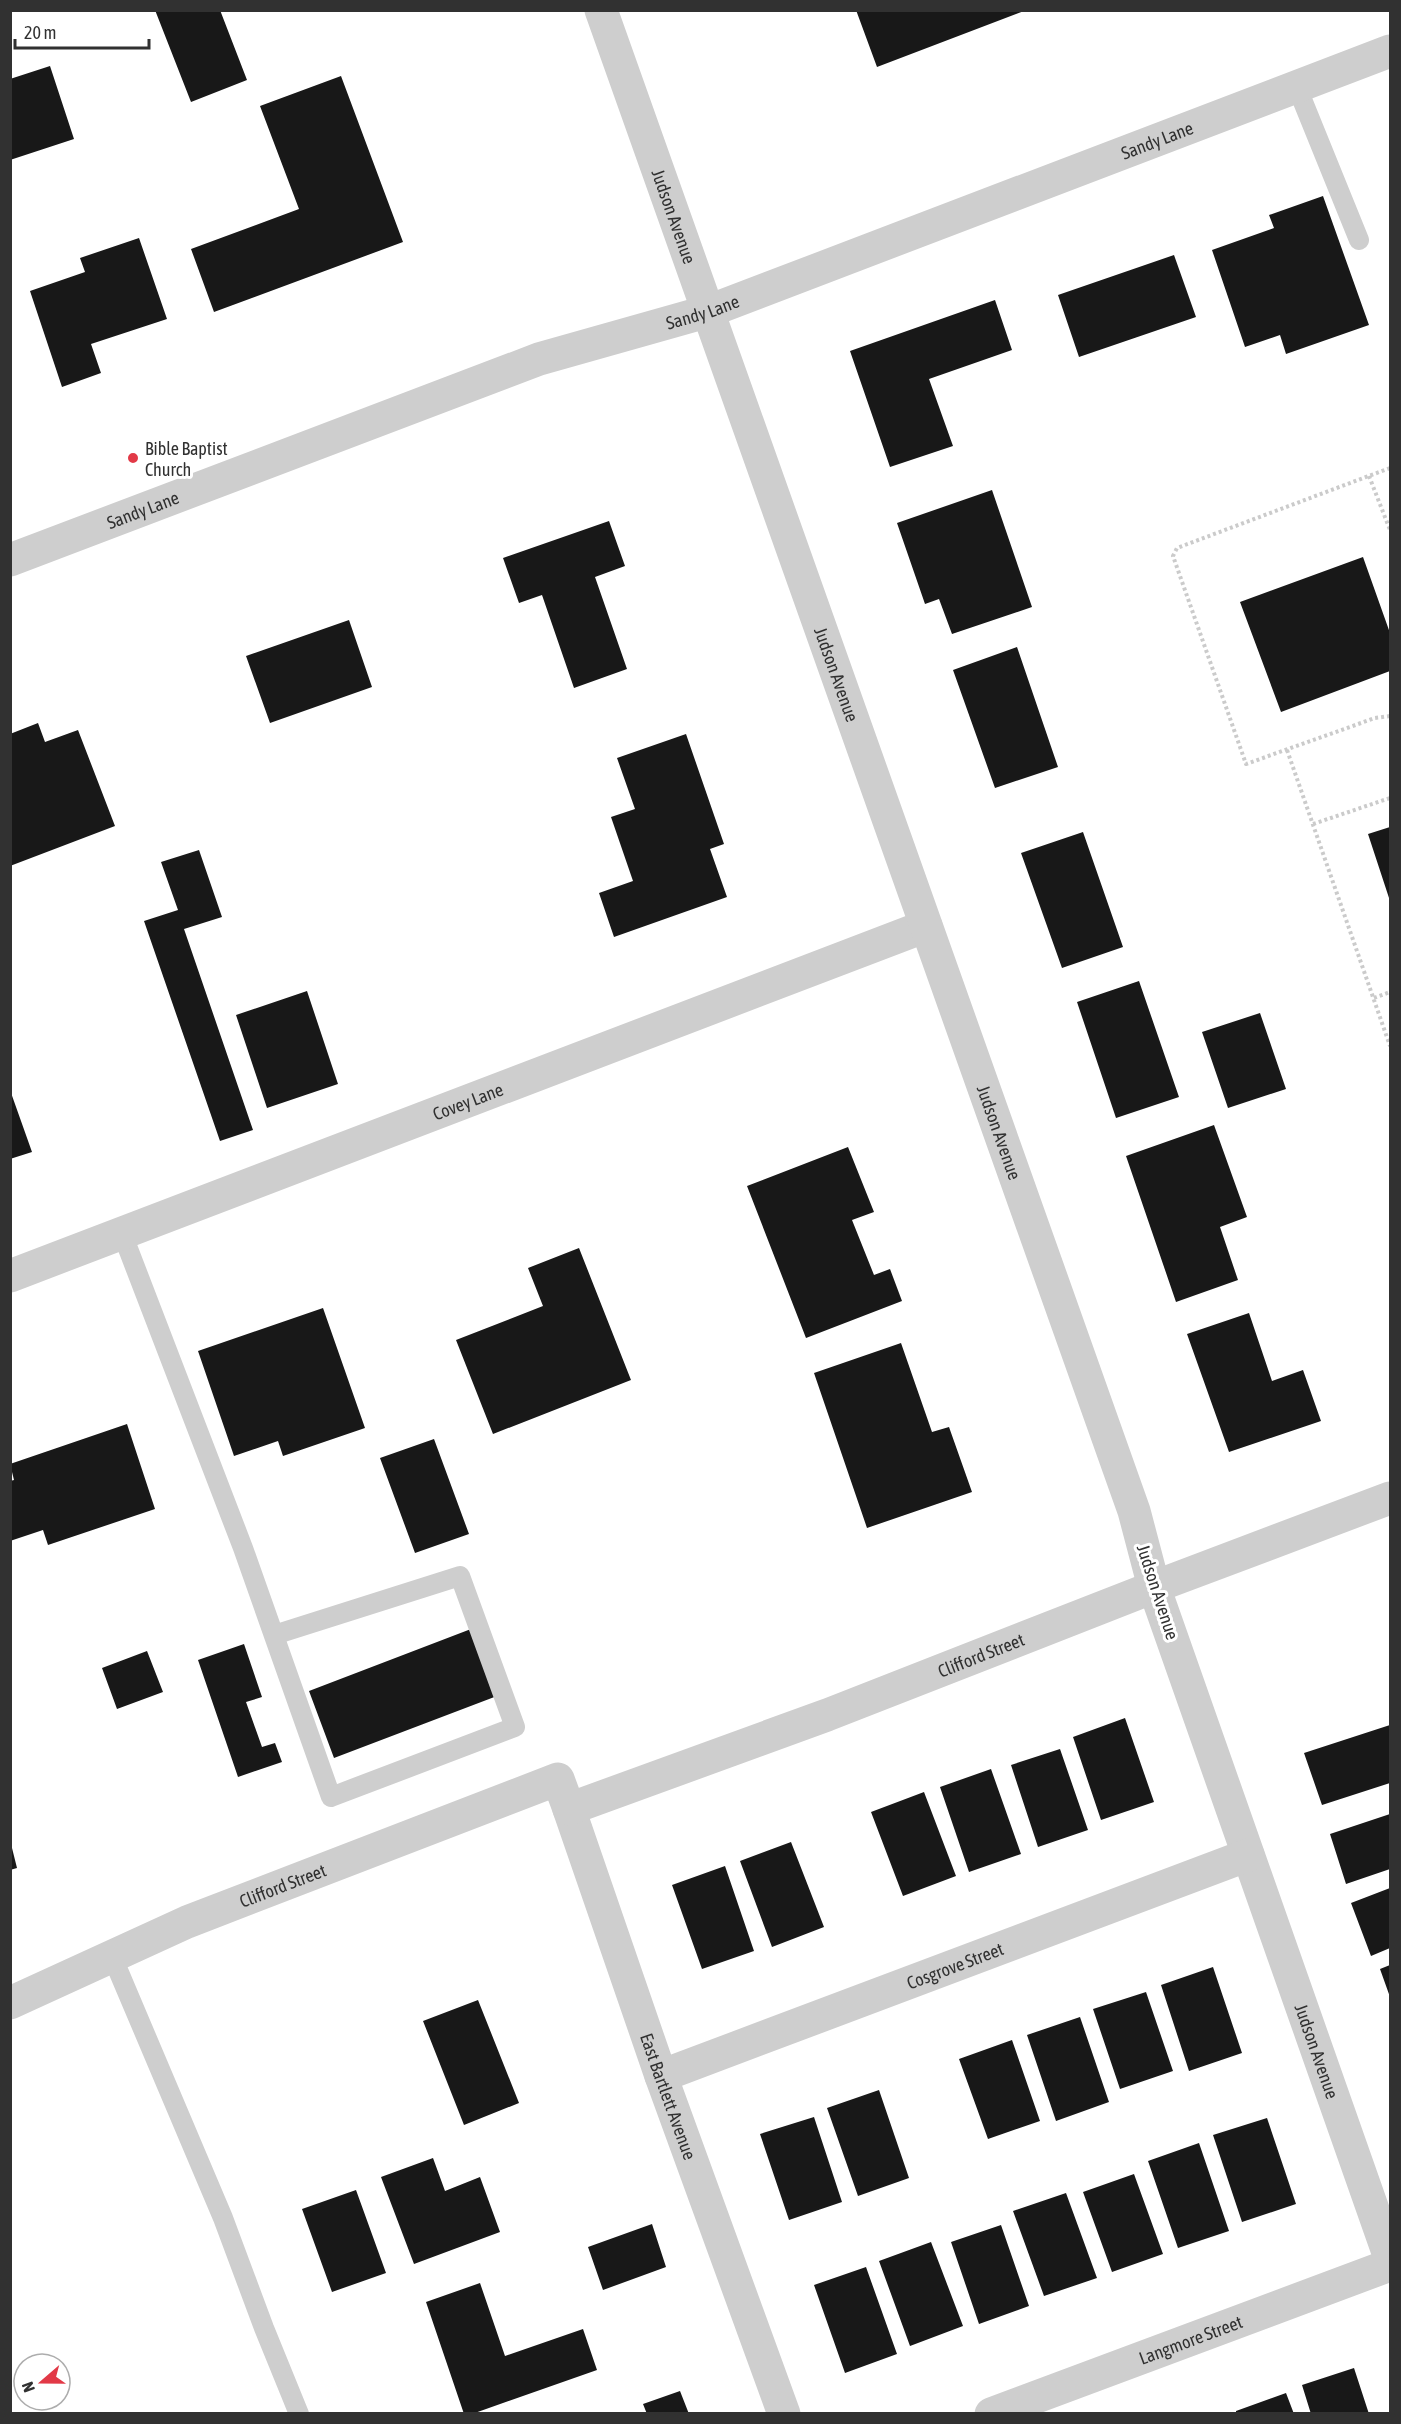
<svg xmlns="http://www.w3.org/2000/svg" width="1401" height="2424" viewBox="0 0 1401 2424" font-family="'Asap Condensed',sans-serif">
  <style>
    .building { fill: #181818 }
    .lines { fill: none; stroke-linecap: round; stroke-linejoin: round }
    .path { stroke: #cbcbcb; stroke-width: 4; stroke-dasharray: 3 3; stroke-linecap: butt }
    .service { stroke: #cecece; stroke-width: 20 }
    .minor { stroke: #cecece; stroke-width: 33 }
    .tertiary { stroke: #cecece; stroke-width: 33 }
    .poi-dot { fill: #e23947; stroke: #fff; stroke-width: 2 }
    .labels { text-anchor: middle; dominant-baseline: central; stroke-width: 6; stroke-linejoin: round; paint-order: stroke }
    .street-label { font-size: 18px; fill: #313131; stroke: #fff }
    .poi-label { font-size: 18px; fill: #313131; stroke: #fff; text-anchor: start }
  </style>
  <rect width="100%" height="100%" fill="#fff"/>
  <path class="building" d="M155,10H220L247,80L191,102Z
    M856,10H1024V11L877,67Z
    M50,66L74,139L10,160V79Z
    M341,76L403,242L214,312L191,249L299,209L260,106Z
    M1323,196L1369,325L1286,354L1280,335L1245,347L1212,250L1274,228L1269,215Z
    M139,238L167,319L91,344L101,373L62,387L30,291L85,272L80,258Z
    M1174,255L1196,317L1079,357L1058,295Z
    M995,300L1012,350L929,379L953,446L890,467L850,351Z
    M992,490L1032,607L952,634L939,599L925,604L897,523Z
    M609,521L625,566L595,577L627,669L574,688L542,595L519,603L503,558Z
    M1363,557L1390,633V671L1281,712L1240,602Z
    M349,620L372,687L270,723L246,656Z
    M1017,647L1058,767L995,788L953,670Z
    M38,723L45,742L78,730L115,826L10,866V734Z
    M686,734L724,844L710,849L727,897L614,937L599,893L633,881L611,817L635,809L617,758Z
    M1390,827V901L1368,834Z
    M1083,832L1123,947L1062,968L1021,853Z
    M199,850L222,917L184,929L253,1130L220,1141L144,921L178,910L161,862Z
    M1139,981L1179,1097L1116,1118L1077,1002Z
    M307,991L338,1084L267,1108L236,1015Z
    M1260,1013L1286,1089L1228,1108L1202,1032Z
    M10,1090L32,1152L10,1159Z
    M1214,1125L1247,1217L1220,1227L1238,1280L1176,1302L1126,1156Z
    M848,1147L874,1212L852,1220L874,1275L890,1269L902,1301L806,1338L747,1186Z
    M579,1248L631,1380L493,1434L456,1340L543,1306L528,1268Z
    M323,1308L365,1428L283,1456L278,1441L234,1456L198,1351Z
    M1249,1313L1272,1381L1303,1370L1321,1421L1229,1452L1187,1334Z
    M901,1343L932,1432L949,1427L972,1492L867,1528L814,1373Z
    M127,1424L155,1509L48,1545L43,1530L10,1541V1481L14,1480L10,1464Z
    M434,1439L469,1534L415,1553L380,1458Z
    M471,1629L497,1696L334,1758L309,1691Z
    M244,1644L262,1697L246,1702L262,1747L275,1743L282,1762L238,1777L198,1660Z
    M147,1651L163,1692L117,1709L102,1668Z
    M1125,1718L1154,1802L1101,1820L1073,1737Z
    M1390,1725V1783L1322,1805L1304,1753Z
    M1060,1749L1088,1830L1038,1847L1011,1765Z
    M991,1769L1021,1854L969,1872L940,1787Z
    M924,1792L956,1876L903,1896L871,1812Z
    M1390,1814V1869L1346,1884L1330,1834Z
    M791,1842L824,1927L772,1947L740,1861Z
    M11,1844L17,1868L10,1870V1845Z
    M725,1866L754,1951L702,1969L672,1885Z
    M1390,1888V1948L1371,1956L1351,1903Z
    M1390,1965V1997L1380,1969Z
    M1213,1967L1242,2053L1189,2071L1161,1985Z
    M1146,1992L1173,2071L1120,2089L1093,2009Z
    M478,2000L519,2103L464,2125L423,2021Z
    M1080,2017L1109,2102L1056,2121L1027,2035Z
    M1012,2040L1040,2121L988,2139L959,2059Z
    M879,2090L909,2178L858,2196L827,2108Z
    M814,2117L842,2202L789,2220L760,2134Z
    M1267,2118L1296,2204L1242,2222L1213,2135Z
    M1199,2143L1229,2231L1178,2248L1148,2161Z
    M433,2158L445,2191L480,2177L500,2232L414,2264L381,2177Z
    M1134,2174L1163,2254L1112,2272L1083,2192Z
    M356,2190L386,2273L332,2292L302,2209Z
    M1066,2193L1097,2278L1044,2296L1013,2211Z
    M652,2224L666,2267L603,2290L588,2247Z
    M1001,2225L1029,2306L979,2324L951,2242Z
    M931,2242L963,2326L910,2346L879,2261Z
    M866,2267L897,2354L845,2373L814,2285Z
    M480,2283L505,2356L583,2329L597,2370L472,2414H464L426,2302Z
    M1354,2368L1369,2414H1311L1302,2385Z
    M680,2391L689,2414H647L643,2404Z
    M1286,2393L1294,2414H1236V2411Z"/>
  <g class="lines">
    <path class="path" d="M1390,468L1177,548L1173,556L1246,764L1375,718L1390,716
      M1369,476L1390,530
      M1287,750L1390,1046
      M1313,824L1390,798
      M1374,998L1390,992"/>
    <path class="service" d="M1297,87L1359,240
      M122,1233L243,1548L331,1797L515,1727L460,1576L274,1635
      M112,1956L223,2218L264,2328L299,2414"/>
    <g class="minor">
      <path id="s1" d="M10,560L539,359L709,311L1390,51"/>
      <path id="s2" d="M10,1276L926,926"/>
      <path id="s3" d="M1154,1587L1390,2258"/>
      <path id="s4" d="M569,1809L661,2076L784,2414"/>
      <path id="s5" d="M661,2076L1248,1855"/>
      <path id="s6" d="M991,2414L1390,2265"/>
    </g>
    <g class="tertiary">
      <path id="s7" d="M601,10L1134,1511L1154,1587"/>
      <path id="s8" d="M10,2003L187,1922L558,1779L569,1809L827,1715L1154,1587L1390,1498"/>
    </g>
  </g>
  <circle class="poi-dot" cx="133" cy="458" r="6"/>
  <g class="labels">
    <g class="street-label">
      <text stroke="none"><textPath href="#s1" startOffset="1222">Sandy Lane</textPath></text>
      <text stroke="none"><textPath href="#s7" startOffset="219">Judson Avenue</textPath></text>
      <text stroke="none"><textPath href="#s1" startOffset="736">Sandy Lane</textPath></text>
      <text stroke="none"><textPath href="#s1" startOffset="142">Sandy Lane</textPath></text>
      <text stroke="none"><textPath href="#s7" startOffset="705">Judson Avenue</textPath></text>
      <text stroke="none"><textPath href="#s2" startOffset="490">Covey Lane</textPath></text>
      <text stroke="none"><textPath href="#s7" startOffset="1191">Judson Avenue</textPath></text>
      <text transform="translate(1158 1592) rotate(72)">Judson Avenue</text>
      <text stroke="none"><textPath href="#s8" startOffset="1064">Clifford Street</textPath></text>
      <text stroke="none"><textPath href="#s8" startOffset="297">Clifford Street</textPath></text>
      <text stroke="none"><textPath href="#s5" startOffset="314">Cosgrove Street</textPath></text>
      <text stroke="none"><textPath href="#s3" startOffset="492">Judson Avenue</textPath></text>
      <text stroke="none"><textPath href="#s4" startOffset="304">East Bartlett Avenue</textPath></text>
      <text stroke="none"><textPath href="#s6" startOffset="213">Langmore Street</textPath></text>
    </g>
    <g class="poi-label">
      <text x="145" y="448">Bible Baptist<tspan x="145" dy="21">Church</tspan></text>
    </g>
  </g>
  <rect width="1401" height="2424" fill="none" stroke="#313131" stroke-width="24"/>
  <g transform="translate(42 2382) rotate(250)"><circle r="28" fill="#ffffff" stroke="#adadad" stroke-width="1.5"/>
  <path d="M0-4.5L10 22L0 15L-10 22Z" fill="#e23947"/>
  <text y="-9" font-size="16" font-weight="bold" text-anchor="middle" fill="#313131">N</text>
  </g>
  <path d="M15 39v9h134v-9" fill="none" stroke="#313131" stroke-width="3"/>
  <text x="24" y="39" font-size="18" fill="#313131" stroke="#ffffff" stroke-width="4.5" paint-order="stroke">20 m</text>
</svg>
